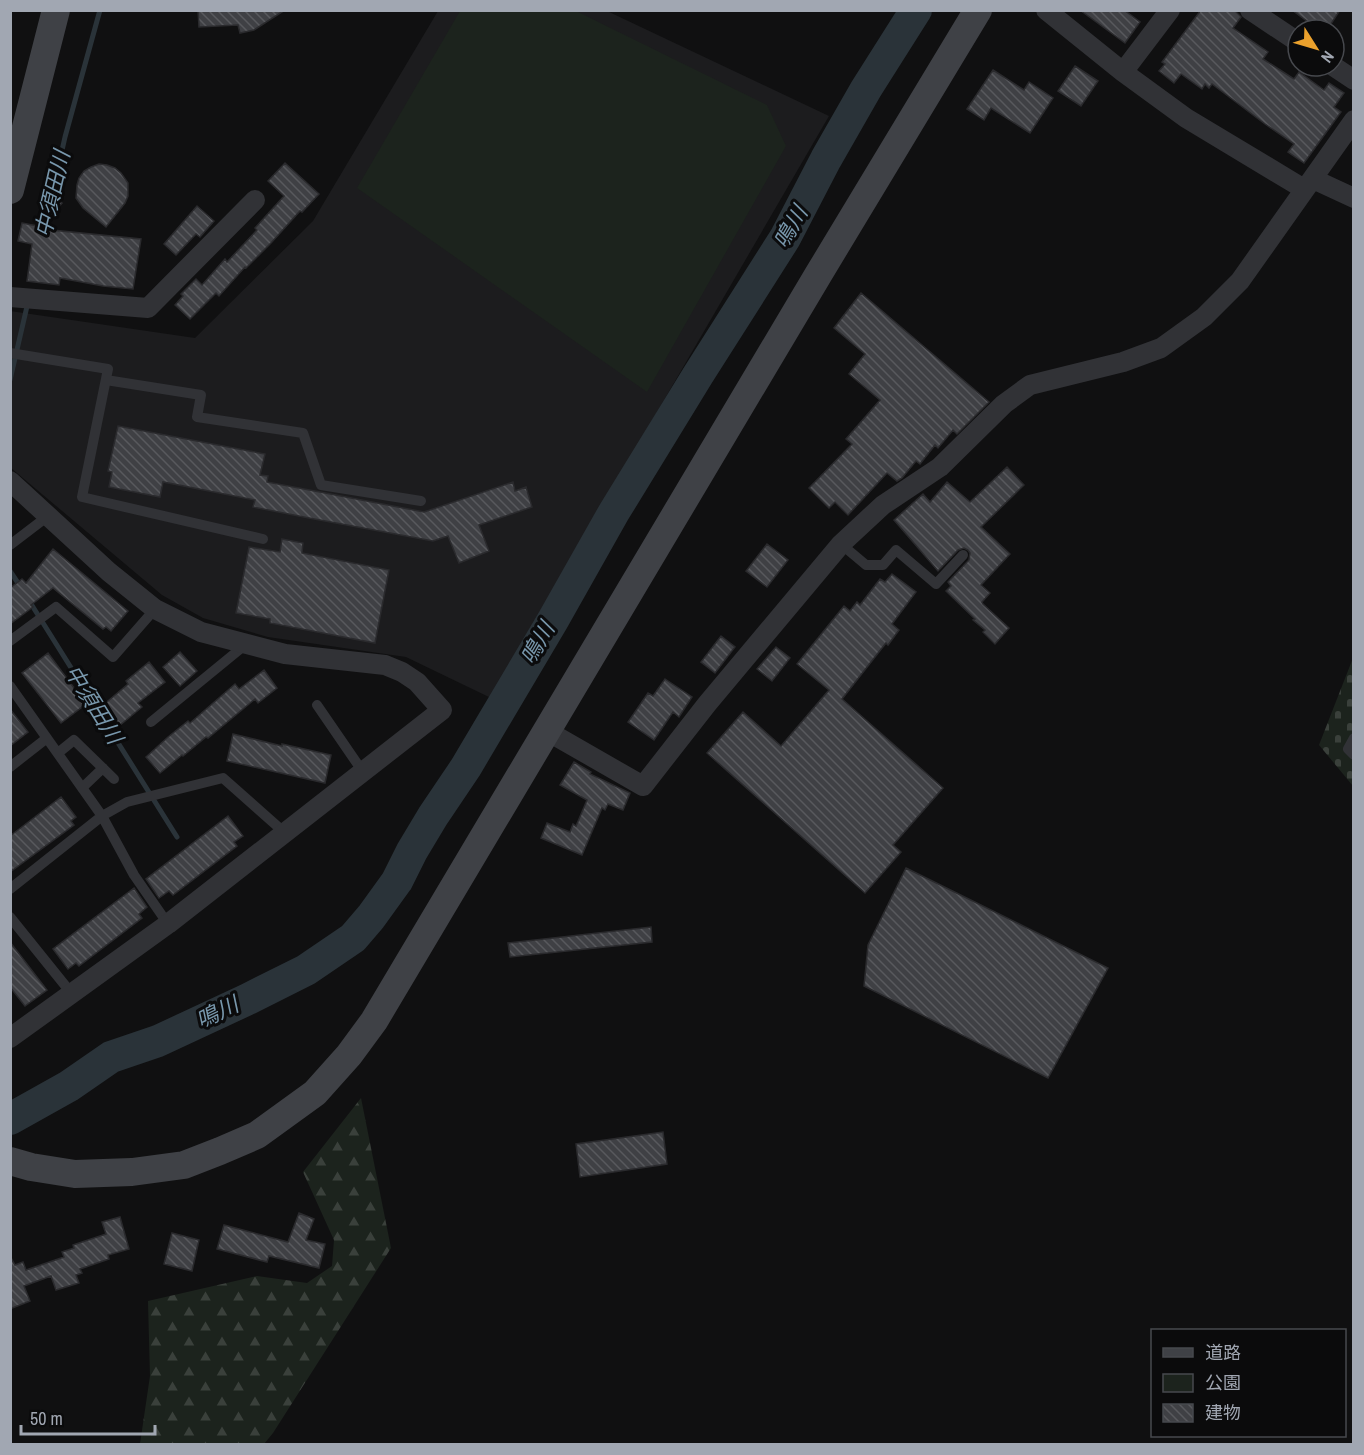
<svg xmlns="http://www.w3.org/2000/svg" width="1364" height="1455" viewBox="0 0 1364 1455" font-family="'Archivo Narrow','Noto Sans JP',sans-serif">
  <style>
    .built { fill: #1c1c1e }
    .green { fill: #1c231d }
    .forest { fill: url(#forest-firs) }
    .cemetery { fill: url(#cemetery-stones) }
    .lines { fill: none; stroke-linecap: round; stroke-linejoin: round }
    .stream { stroke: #2a3339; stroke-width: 5 }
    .river { stroke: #2a3339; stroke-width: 32 }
    .building { fill: url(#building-back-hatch); stroke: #2a2a2d; stroke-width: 1.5 }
    .lane { stroke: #313236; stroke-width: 10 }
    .street { stroke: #313236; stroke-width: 20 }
    .secondary { stroke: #3f4146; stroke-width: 28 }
    .labels { text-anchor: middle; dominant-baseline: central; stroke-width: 6; stroke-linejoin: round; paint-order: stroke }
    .water-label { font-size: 22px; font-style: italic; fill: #7897ac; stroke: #0b0b0c }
  </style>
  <defs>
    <pattern id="forest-firs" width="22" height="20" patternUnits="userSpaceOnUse" patternTransform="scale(1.5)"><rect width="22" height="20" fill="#1c231d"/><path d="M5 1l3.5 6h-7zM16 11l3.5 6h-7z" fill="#3a403b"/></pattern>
    <pattern id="cemetery-stones" width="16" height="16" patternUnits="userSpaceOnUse" patternTransform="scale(1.5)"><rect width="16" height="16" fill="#1c231d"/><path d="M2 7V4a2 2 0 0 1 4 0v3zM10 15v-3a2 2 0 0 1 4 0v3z" fill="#3a403b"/></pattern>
    <pattern id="building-back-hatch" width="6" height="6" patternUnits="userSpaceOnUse" patternTransform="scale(1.5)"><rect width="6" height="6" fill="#3f4044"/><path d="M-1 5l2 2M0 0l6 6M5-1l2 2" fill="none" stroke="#58595d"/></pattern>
  </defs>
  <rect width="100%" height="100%" fill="#101011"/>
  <path class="built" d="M438,11H607L829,116L491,698L406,657L268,637L203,618L162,595L11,468L10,311L195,338L313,221Z"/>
  <path class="green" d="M460,11H576L767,105L786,146L647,392L357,188Z"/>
  <path class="forest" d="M361,1098L391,1248L273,1433L264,1444H140L150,1376L148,1301L257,1276L307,1283L332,1266L334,1240L303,1172Z"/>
  <path class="cemetery" d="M1353,658V786L1319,745Z"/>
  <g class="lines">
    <path class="stream" d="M43,235L65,137L100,10
      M10,380L28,302
      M10,571L20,586
      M28,599L177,837"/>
    <path class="river" d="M10,1119L69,1086L111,1057L158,1041L246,1000L306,970L353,938L371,917L397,881L412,851L433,816L466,767L553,620L614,512L698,375L785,238L826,159L866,89L916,10"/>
  </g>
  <path class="building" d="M198,10H285L254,30L240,33L238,25L199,27Z
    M1080,10H1124L1140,22L1125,43Z
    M1201,10H1234L1241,17L1233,28L1268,52L1263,59L1294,79L1299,72L1324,90L1329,83L1344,93L1334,107L1341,112L1304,163L1288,152L1294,144L1265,124L1212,84L1209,88L1205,84L1202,89L1181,74L1174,83L1159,71L1165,64L1162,62Z
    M1292,10H1340L1327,30H1319Z
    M1075,66L1098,81L1081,106L1058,91Z
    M993,70L1024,90L1029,82L1053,98L1030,133L991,108L984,120L967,109Z
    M285,163L319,194L302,212L300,211L271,243L246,268L245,267L219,296L216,293L190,319L175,305L183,296L181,294L196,279L202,285L225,259L227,262L257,230L255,228L284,196L268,181Z
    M99,164L107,165L115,168L121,173L128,183V196L125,203L106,227L83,208L76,198L77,185L79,178L84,171L91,167Z
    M49,196H54L62,203L49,219L42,206L43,201Z
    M197,206L214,221L200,237L196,234L176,255L164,244Z
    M22,223L43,227L42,229L141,239L133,289L103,286L60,278L59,285L27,281L32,244L18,241Z
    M861,293L989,402L957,434L953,430L938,448L935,445L920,464L916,461L902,478L897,481L887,473L848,515L835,502L829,508L809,488L852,444L846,439L880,400L849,374L865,354L834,328Z
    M118,426L265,454L260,475L268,476L267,482L320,492L424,512L513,482L515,491L526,487L532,507L479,525L489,551L459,563L448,536L433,541L309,518L253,507L255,500L163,482L160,497L109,487L112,472L108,471Z
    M1007,467L1024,485L981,527L1010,554L981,585L990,593L982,602L983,604L1009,628L995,644L983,632L985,630L973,620L975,619L946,591L951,586L948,582L969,560L970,553L968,550L964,548L958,550L938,571L894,520L923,494L930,502L947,482L970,502Z
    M282,539L303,543L302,553L389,570L375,643L270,623V619L236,613L249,547L280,552Z
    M767,544L788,560L767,587L746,571Z
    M53,549L128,611L111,631L106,627L103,629L53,588L31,605L33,607L10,624V588L22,579L26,583Z
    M892,574L916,592L892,624L899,630L888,645L886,643L842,699L943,788L893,845L901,852L865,893L707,753L743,712L781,746L829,690L797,664L844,606L850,611L857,602L860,605L880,579L885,582Z
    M721,636L735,647L715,673L701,662Z
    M776,647L790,658L772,681L757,669Z
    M180,652L197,671L180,686L163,667Z
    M48,653L86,704L61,723L22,673Z
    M149,662L165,682L138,703L142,707L119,726L102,706L128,684L126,681Z
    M264,670L277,688L258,703L255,699L208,738L206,737L183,756L182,755L160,773L146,757L168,737L188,721L190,723L235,684L239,689Z
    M665,679L692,697L679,717L673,712L654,740L628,722L648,693L653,696Z
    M10,709L28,732L10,746Z
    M233,734L282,746V744L331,755L325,783L227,761Z
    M574,762L591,772L590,774L630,793L623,810L608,804L605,810L602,808L582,855L541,838L547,823L570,832L573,824L576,826L587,800L560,785Z
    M61,797L76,817L71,821L74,825L10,872V836Z
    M228,816L243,836L234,842L237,846L173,895L169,891L159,898L146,879Z
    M906,868L1108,968L1048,1078L864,986L868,945Z
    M134,888L147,907L139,914L142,918L79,966L76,963L68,969L53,949Z
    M651,927L652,942L510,957L508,943Z
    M10,942L47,990L25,1006L10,987Z
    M663,1132L667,1164L580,1177L576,1144Z
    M299,1213L314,1219L306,1240L325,1244L319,1268L269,1256L267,1262L217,1249L224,1225L288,1242Z
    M120,1217L129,1249L108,1255L109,1259L80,1269L82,1273L76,1275L79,1283L56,1290L51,1276L24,1286L30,1301L10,1309V1256L15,1265L23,1262L26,1270L64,1257L62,1252L74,1248L73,1245L106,1234L102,1222Z
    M172,1233L199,1240L192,1271L164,1264Z"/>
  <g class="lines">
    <path class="lane" d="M10,353L108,369L82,497L263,539
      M106,380L201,395L197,417L303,433L321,485L421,501
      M841,544L866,565H883L896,550L936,584L963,555
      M10,545L48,516
      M10,641L56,607L113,657L155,609
      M10,686L102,816L134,875L168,924
      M317,705L363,772
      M151,722L245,645
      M1354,738L1348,749L1354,755
      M58,753L74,740L114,779
      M10,767L47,738
      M82,788L103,768
      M10,889L102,816L127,802L223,778L285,833
      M10,917L72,994"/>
    <path class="street" d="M1046,10L1123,72L1186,118L1304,189
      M1250,10L1298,42
      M1333,66L1354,80
      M1123,72L1170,10
      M1313,179L1354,198
      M10,297L148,308L255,200
      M10,481L109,572L155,609L201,632L285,654L385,665L402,672L417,682L442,710L168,924L10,1038
      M547,731L643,786L707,704L841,544L883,505L940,467L1004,404L1030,385L1123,362L1161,348L1204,317L1240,281L1354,120"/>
    <path class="secondary" d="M10,190L56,10
      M10,1161L31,1167L75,1174L132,1172L184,1165L220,1151L257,1135L315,1093L349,1055L374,1021L818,275L978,10"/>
  </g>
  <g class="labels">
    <g class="water-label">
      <text transform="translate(52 194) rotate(-77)">中須田川</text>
      <text transform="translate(790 227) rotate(-60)">鳴川</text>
      <text transform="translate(537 643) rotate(-60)">鳴川</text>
      <text transform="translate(94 704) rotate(58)">中須田川</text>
      <text transform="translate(217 1012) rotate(-26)">鳴川</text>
    </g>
  </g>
  <rect width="1364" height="1455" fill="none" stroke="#a1a7b2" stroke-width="24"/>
  <rect x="1151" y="1329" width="195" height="108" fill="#0b0b0c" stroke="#47494e" stroke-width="1.5"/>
  <rect x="1163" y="1348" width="30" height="9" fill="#3f4146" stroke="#47494e" stroke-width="1.5"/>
  <text x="1205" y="1359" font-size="18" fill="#a1a7b2">道路</text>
  <rect x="1163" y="1374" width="30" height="18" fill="#1c231d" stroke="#47494e" stroke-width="1.5"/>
  <text x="1205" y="1389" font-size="18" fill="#a1a7b2">公園</text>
  <rect x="1163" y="1404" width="30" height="18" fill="url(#building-back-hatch)" stroke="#47494e" stroke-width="1.5"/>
  <text x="1205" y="1419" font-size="18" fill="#a1a7b2">建物</text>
  <g transform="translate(1316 48) rotate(127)"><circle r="28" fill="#0b0b0c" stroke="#47494e" stroke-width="1.5"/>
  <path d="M0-4.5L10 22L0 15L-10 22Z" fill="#eba12d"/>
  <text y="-9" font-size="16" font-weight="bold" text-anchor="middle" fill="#a1a7b2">N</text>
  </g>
  <path d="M21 1425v9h134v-9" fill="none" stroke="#a1a7b2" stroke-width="3"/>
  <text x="30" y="1425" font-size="18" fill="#a1a7b2" stroke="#0b0b0c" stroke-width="4.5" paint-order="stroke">50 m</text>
</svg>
